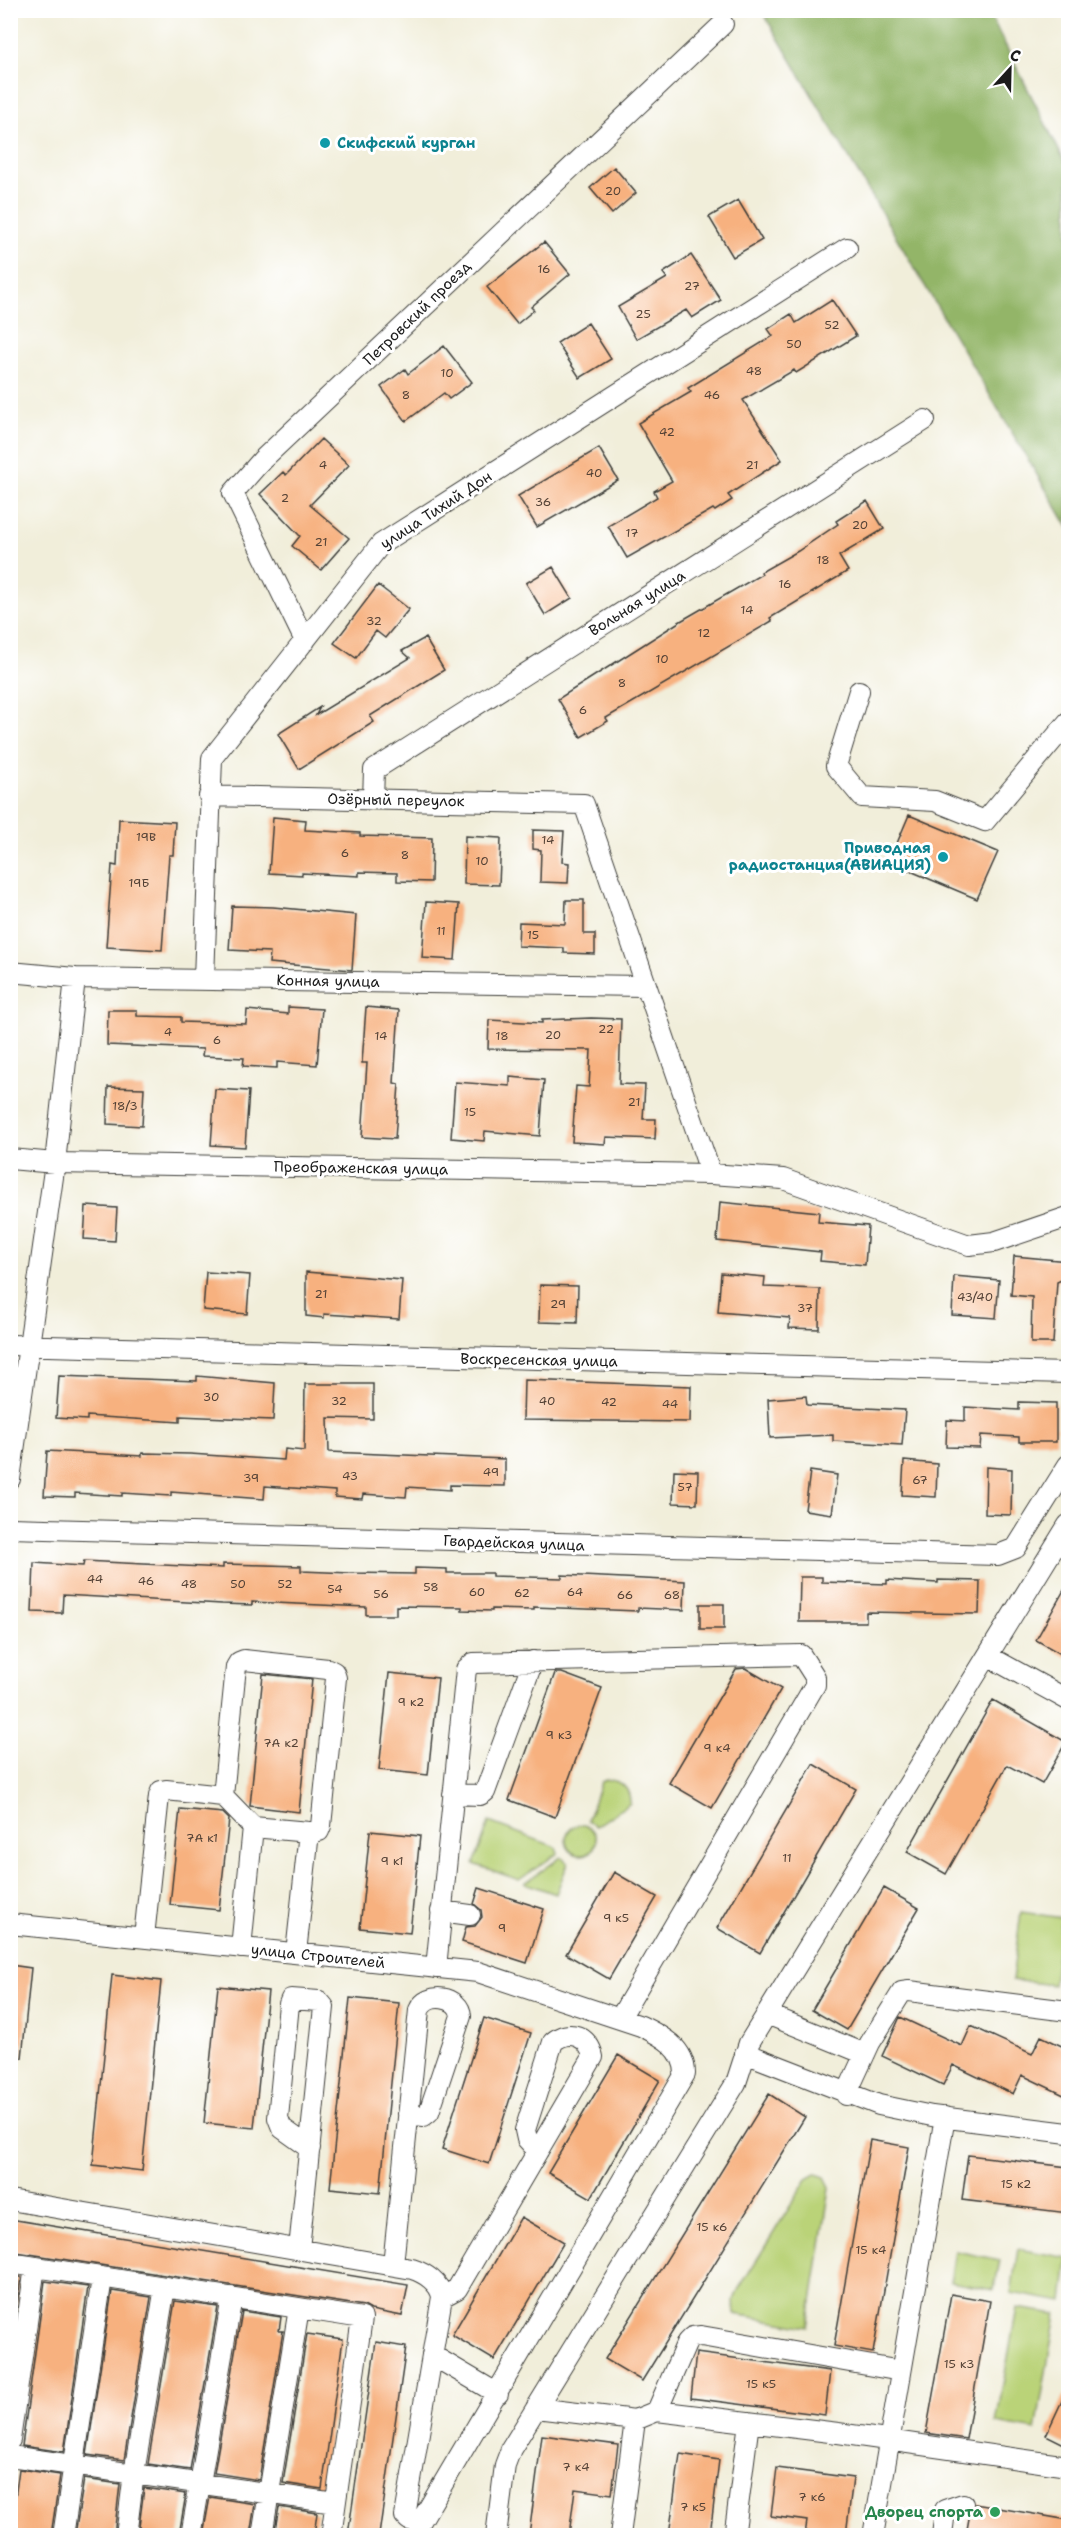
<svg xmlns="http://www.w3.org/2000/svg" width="1079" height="2546" viewBox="0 0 1079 2546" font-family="'Shantell Sans',sans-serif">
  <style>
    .green { fill: #bad378; stroke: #6b784a; stroke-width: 1.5 }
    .forest { fill: #93b568; stroke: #586842; stroke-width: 1.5 }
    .building { fill: #f7b17f }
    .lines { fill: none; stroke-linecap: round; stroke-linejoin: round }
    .minor-casing { stroke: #3c3c38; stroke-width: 22 }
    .minor { stroke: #fff; stroke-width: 20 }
    .culture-dot { fill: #0f9aa8; stroke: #fff; stroke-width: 2 }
    .leisure-dot { fill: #2e9e5b; stroke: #fff; stroke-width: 2 }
    .labels { text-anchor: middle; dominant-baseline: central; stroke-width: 6; stroke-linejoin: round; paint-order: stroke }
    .number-label { font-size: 12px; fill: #534135 }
    .culture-label { font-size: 15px; font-weight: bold; fill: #0d838f; stroke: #fff; text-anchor: start }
    .street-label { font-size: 15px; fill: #1c1c1c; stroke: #fff }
    .leisure-label { font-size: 15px; font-weight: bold; fill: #27864d; stroke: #fff; text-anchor: end }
  </style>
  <rect width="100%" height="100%" fill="#fff"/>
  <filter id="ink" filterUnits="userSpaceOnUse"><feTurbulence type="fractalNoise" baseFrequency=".0167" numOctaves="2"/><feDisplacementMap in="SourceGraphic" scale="12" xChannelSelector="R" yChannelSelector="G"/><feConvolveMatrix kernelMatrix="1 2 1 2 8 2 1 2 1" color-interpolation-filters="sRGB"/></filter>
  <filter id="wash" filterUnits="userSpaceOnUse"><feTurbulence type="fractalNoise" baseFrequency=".008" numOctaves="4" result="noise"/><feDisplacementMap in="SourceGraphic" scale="24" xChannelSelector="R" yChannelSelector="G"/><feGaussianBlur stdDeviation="1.35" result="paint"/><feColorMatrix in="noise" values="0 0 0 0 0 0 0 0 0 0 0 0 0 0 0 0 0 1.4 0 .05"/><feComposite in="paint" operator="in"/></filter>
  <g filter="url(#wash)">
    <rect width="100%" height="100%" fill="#f1eeda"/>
    <path class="green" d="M606,1780C621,1780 630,1788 630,1803L596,1826L587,1821L601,1782Z
      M489,1822L556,1847L558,1853L519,1880L474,1864Z
      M566 1840a15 15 0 1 1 30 0a15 15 0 1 1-30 0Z
      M561,1857L568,1863L556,1894L525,1883Z
      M1021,1912L1062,1918L1053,1985L1012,1980Z
      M816,2174L825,2177L830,2187L808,2327L735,2314L734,2300L738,2290L807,2179Z
      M1018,2249L1068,2258L1063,2302L1011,2293Z
      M955,2251L1000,2260L994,2290L950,2282Z
      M1017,2308L1056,2314L1036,2430L996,2423Z"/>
    <path class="forest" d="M762,11H988L1068,168V527Z"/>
    <g id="blocks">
      <path class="building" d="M614,167L636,193L612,214L590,188Z
        M738,200L762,240L733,257L709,217Z
        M544,242L570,274L531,307L534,310L517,324L487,287Z
        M691,255L721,300L692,318L686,310L636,339L618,307L667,278L663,273Z
        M832,300L856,336L796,373L794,370L743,400L782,460L728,495L732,500L715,511L713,509L627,558L608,526L657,497L654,491L672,481L638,423L691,392L688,388L773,336L768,329L791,314L796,323Z
        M588,323L611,359L580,378L557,343Z
        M444,346L472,382L449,399L444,393L406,421L381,387L405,369L408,374Z
        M321,439L349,465L310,505L349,538L321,570L292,546L300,536L260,494L283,472L286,475Z
        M599,448L618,480L537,527L518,496Z
        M867,501L884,529L839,556L848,571L770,618L772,621L606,718L608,721L581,737L558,699L679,622L762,574L761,572L798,551L838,524L836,521Z
        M553,567L572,598L545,615L526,583Z
        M378,585L409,609L385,638L376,631L356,658L334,643Z
        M425,638L444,670L370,716L374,722L299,769L278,734L320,707L316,715L410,658L402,651Z
        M909,815L998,852L977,899L889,862Z
        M273,817L306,820L305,830L360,833V836L432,838L431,882L397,881V873L359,872V876L302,873V875L269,873Z
        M119,819L175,822L173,855H169L162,950L106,947L112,865L117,866Z
        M533,830L564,831L562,862L569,863L568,883L540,882L541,850L533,849Z
        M465,836L501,838L499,885L464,884Z
        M566,900H584V934H595V954L564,953V948L518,946L519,922L565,924Z
        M426,902L459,904L455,960L422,958Z
        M232,906L273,907L356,915L352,970L269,963L270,952L229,950Z
        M288,1007L322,1009L317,1065L277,1062V1068L243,1066L244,1058L202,1056L203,1049L107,1045L108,1010H137V1016L181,1017V1022L246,1024L247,1010L288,1014Z
        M366,1007L399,1010L394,1083L399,1084L395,1139L362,1137L367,1063H362Z
        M591,1018L621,1019L619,1084L645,1085L643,1119H656L655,1139L606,1137L605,1144L572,1142L576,1086L589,1087L591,1050L488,1049L489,1020L542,1023V1020Z
        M510,1077L544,1080L540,1136L485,1131L484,1141L451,1138L455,1082L510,1086Z
        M108,1087L144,1088L142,1126L107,1124Z
        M215,1089L249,1091L245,1147L211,1145Z
        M720,1202L819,1212L818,1222L868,1226L865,1265L820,1261L821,1252L717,1241Z
        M86,1206L117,1208L115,1241L84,1239Z
        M1014,1256L1068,1261V1277L1057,1282L1053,1343H1031L1032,1297L1011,1295Z
        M206,1272L250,1275L247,1314L203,1310Z
        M306,1272L402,1280L399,1319L340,1315L324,1314V1318L306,1316Z
        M721,1273L765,1277L764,1287L820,1289L819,1329L789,1328L790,1318L718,1312Z
        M954,1276L999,1280L996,1318L952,1315Z
        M540,1285L578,1286L577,1323L539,1322Z
        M59,1376L197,1381V1376L275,1383L273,1420L180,1416V1422L87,1416V1420L56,1418Z
        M524,1380L691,1386L690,1422L523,1420Z
        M305,1384H373V1419L328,1418L329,1452L505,1459V1486L450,1485V1490L407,1487L406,1497L363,1494L362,1499L335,1497V1491L265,1486L264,1499L171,1492V1496L122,1493V1496L75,1493V1497L44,1496L47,1451L142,1456V1453L190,1454L284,1460L285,1449L304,1451Z
        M806,1396L807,1405L905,1410L902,1445L833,1441V1435L770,1438L768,1399Z
        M1019,1402L1056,1403V1442H1019V1437L981,1435L980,1448L946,1447L947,1420L965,1421V1407L1019,1410Z
        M904,1461L937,1464L936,1497L902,1495Z
        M986,1467L1012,1469L1011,1515L985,1514Z
        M674,1470L698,1471L697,1504L673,1503Z
        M810,1471L837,1475L832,1514L805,1510Z
        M84,1561L223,1568V1564L301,1566V1571L351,1573L415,1574V1568L447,1569V1573H492V1576L562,1578V1575L685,1581L684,1610L638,1608V1611L534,1607V1610L492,1609V1611L462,1610V1607L396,1606V1615H366V1607L252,1602V1605L222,1604L63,1595L62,1613L32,1612L34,1563L83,1566Z
        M800,1577H822V1582L887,1584V1580L938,1583V1580L980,1581L979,1614L866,1612V1622H799Z
        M1068,1583V1658L1036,1640Z
        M700,1604H724V1629H700Z
        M745,1668L781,1689L712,1808L669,1783L736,1669Z
        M389,1673L438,1678L428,1775L379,1770Z
        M555,1673H562L602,1688L555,1817L509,1800Z
        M263,1674L312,1679L299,1812L250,1806Z
        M993,1700L1066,1742L1042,1784L1007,1765L946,1874L907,1852Z
        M813,1764L856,1789L760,1953L717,1928Z
        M180,1809L223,1813L229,1819L219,1910L170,1905Z
        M370,1831L420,1836L410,1933L360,1928Z
        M614,1872L657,1897L609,1979L566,1954Z
        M479,1888L544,1909L527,1963L462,1942L466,1927L475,1926L482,1917L481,1910L474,1904Z
        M884,1888L919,1908L847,2030L812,2010Z
        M10,1965L31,1968L22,2058H10Z
        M112,1975L161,1981L142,2171L93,2165Z
        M218,1986L268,1991L254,2128L204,2123Z
        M350,1998L399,2003L380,2193L330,2188Z
        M900,2017L962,2046L971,2026L1032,2054L1041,2036L1068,2049V2097L1022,2075L1013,2094L953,2065L943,2085L882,2056Z
        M484,2018L531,2033L489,2164L442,2149Z
        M618,2055L660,2080L591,2198L548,2173Z
        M769,2094L805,2117L642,2381L605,2359Z
        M870,2140L909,2147L873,2353L834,2346Z
        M968,2155L1068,2167V2213L962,2200Z
        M521,2217L564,2242L494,2360L452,2335Z
        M10,2219L408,2285L402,2316L371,2310L364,2306L10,2251Z
        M10,2275L21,2277L10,2353Z
        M45,2281L88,2287L64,2452L22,2446Z
        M112,2291L151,2297L124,2460L87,2455Z
        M951,2294L990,2301L966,2439L926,2433Z
        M175,2301L218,2307L190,2470L148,2464Z
        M242,2311L281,2317L279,2331H283L259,2480L214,2473Z
        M307,2334L343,2339L322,2489L283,2483Z
        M376,2342L406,2347L379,2535H348Z
        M696,2353L830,2371L825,2415L691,2398Z
        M1068,2388V2446L1046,2435Z
        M542,2435L618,2445L612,2494L575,2489L569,2535H529Z
        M680,2454L719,2460L710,2535H669Z
        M777,2468L853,2478L846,2535H805L807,2521L771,2516Z
        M19,2469L60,2475L51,2535H10Z
        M84,2479L120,2484L114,2535H75Z
        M144,2488L186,2494L179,2535H138Z
        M210,2497L255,2504L250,2535H203Z
        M975,2504L1068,2520V2535H966L970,2513Z
        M279,2507L317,2513L314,2535H274Z"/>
    </g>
  </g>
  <g filter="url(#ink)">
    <use href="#blocks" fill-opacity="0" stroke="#3c3c38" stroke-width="1.5"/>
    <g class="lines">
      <g class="minor-casing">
        <path id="minor" d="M305,641L233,493L262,460L723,24
          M859,691L836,766L862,797L935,801L985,821L1068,722
          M209,796L584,804L711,1174
          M373,799L374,770L925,420
          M10,972L75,978L645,986
          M204,979L212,758L381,544L847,248
          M10,1159L55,1163L711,1174L783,1179L969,1245L994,1242L1068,1217
          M10,1345L1068,1373
          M10,1479L55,1163L75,978
          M10,1528L998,1555L1016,1548L1068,1465
          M988,1656L1068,1700
          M453,1794L480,1795L485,1792L533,1661
          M223,1796L253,1827
          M441,1911L470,1915
          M10,1924L478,1972L641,2026C662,2036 685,2048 685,2074L421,2521L409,2520L405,2516L442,2297C440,2283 425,2273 412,2269L10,2200
          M144,1937L159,1796L161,1791L166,1790L223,1796L236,1667L239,1662L244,1660L328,1669L334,1672L336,1678L321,1826L319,1831L309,1832L296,1953
          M241,1948L253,1827L309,1832
          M436,1968L466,1669L473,1663L801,1655L815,1677V1685L620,2018
          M767,2014L865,2054
          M745,2053L879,2105L932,2116L1068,2133
          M846,2095L870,2043L902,1992L909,1991L1068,2011
          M299,2249L324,2007L319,2001L291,1999L289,2004L278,2118L282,2128L310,2148
          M10,2263L165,2287L134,2473L126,2536
          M393,2265C401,2180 410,2095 419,2010C427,1991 460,1996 461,2016L429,2112L424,2116L408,2114
          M165,2287L362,2318L331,2536
          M442,2297L457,2289L593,2057C589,2036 569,2028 553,2042L525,2130L527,2139L538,2151
          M432,2355L498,2394
          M536,2408L635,2420L657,2411L838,2433L1068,2466
          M657,2411L687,2342L692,2337L701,2336L901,2371
          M10,2440L35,2267
          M10,2456L335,2503
          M63,2536L102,2278
          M191,2536L232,2297
          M262,2536L299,2308
          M496,2536L505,2465L511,2449L736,2083L749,2043L1068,1525
          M620,2536L635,2420
          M740,2536L735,2530L749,2422
          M873,2536L945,2117
          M942,2536L945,2510L963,2504"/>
      </g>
      <use href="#minor" class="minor"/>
    </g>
  </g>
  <g class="culture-dot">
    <circle cx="325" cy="143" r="6"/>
    <circle cx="943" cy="857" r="6"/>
  </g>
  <circle class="leisure-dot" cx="995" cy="2512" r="6"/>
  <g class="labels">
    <g class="number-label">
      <text x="613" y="191">20</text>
      <text x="544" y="269">16</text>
      <text x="692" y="286">27</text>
      <text x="643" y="314">25</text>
      <text x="832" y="325">52</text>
      <text x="794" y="344">50</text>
      <text x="754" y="371">48</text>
      <text x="447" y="373">10</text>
      <text x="406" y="395">8</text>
      <text x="712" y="395">46</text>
      <text x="667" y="432">42</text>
      <text x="323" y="465">4</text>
      <text x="752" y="465">21</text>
      <text x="594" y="473">40</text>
      <text x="285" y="498">2</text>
      <text x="543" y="502">36</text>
      <text x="860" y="525">20</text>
      <text x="632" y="533">17</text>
      <text x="321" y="542">21</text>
      <text x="823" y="560">18</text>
      <text x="785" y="584">16</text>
      <text x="747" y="610">14</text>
      <text x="374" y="621">32</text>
      <text x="704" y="633">12</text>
      <text x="662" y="659">10</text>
      <text x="622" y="683">8</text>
      <text x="583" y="710">6</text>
      <text x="146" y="837">19В</text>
      <text x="548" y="840">14</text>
      <text x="345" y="853">6</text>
      <text x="405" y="855">8</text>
      <text x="482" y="861">10</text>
      <text x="139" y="883">19Б</text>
      <text x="441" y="931">11</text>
      <text x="533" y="935">15</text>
      <text x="606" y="1029">22</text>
      <text x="168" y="1032">4</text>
      <text x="553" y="1035">20</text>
      <text x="381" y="1036">14</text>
      <text x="502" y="1036">18</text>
      <text x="217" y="1040">6</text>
      <text x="634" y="1102">21</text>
      <text x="125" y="1106">18/3</text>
      <text x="470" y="1112">15</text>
      <text x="321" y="1294">21</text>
      <text x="975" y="1297">43/40</text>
      <text x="558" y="1304">29</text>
      <text x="805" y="1308">37</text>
      <text x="211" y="1397">30</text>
      <text x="339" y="1401">32</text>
      <text x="547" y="1401">40</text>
      <text x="609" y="1402">42</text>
      <text x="670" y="1404">44</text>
      <text x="491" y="1472">49</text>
      <text x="350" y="1476">43</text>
      <text x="251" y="1478">39</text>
      <text x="920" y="1480">67</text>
      <text x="685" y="1487">57</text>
      <text x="95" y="1579">44</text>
      <text x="146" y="1581">46</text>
      <text x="189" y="1584">48</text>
      <text x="238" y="1584">50</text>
      <text x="285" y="1584">52</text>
      <text x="431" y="1587">58</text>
      <text x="335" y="1589">54</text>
      <text x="477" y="1592">60</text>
      <text x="575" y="1592">64</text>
      <text x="522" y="1593">62</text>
      <text x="381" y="1594">56</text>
      <text x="625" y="1595">66</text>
      <text x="672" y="1595">68</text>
      <text x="411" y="1702">9 к2</text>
      <text x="559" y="1735">9 к3</text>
      <text x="281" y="1743">7А к2</text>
      <text x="717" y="1748">9 к4</text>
      <text x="202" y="1838">7А к1</text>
      <text x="787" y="1858">11</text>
      <text x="392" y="1861">9 к1</text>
      <text x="616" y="1918">9 к5</text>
      <text x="502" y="1928">9</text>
      <text x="1016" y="2184">15 к2</text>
      <text x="712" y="2227">15 к6</text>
      <text x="871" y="2250">15 к4</text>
      <text x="959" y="2364">15 к3</text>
      <text x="761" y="2384">15 к5</text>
      <text x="576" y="2467">7 к4</text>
      <text x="812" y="2497">7 к6</text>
      <text x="693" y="2507">7 к5</text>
    </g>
    <g class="culture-label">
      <text x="337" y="143">Скифский курган</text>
      <text x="931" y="848" text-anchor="end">Приводная<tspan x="931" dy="17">радиостанция(АВИАЦИЯ)</tspan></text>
    </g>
    <g class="street-label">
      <text transform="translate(417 313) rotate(-44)">Петровский проезд</text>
      <text transform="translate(436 510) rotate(-33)">улица Тихий Дон</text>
      <text transform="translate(637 603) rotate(-32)">Вольная улица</text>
      <text transform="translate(396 800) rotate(1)">Озёрный переулок</text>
      <text transform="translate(328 981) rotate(1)">Конная улица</text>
      <text transform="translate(361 1168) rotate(1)">Преображенская улица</text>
      <text transform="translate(539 1360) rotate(1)">Воскресенская улица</text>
      <text transform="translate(514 1543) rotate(2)">Гвардейская улица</text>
      <text transform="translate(318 1956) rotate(6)">улица Строителей</text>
    </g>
    <g class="leisure-label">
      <text x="983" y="2512">Дворец спорта</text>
    </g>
  </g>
  <rect width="1079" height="2546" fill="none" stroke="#fff" stroke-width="36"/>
  <g transform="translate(1010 69) rotate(22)" stroke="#ffffff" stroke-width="4.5" paint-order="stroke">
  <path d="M0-4.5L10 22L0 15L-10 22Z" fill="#1c1c1c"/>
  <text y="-9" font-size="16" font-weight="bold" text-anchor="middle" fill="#1c1c1c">С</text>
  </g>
</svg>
